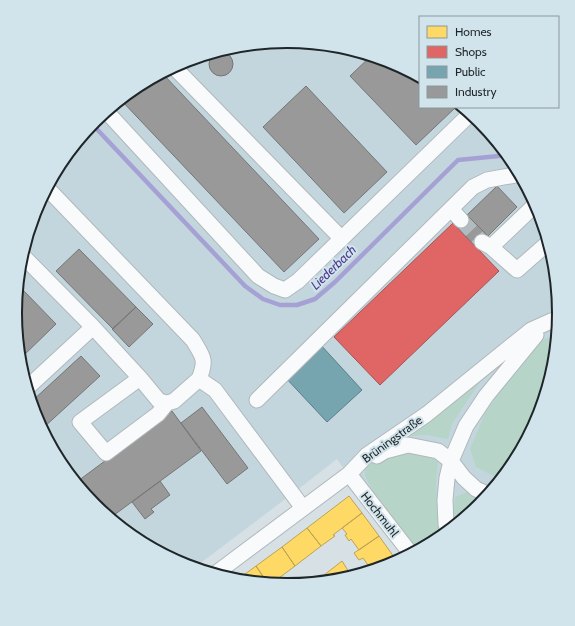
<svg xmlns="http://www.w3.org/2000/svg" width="575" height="626" viewBox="0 0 575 626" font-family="Cabin,sans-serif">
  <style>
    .built { fill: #c3d6dd }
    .green { fill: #b6d5c8 }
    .homes { fill: #ffd966; stroke: #bca354 }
    .shops { fill: #e06666; stroke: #a65354 }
    .public { fill: #76a5af; stroke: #5c7f87 }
    .industry { fill: #999; stroke: #747677 }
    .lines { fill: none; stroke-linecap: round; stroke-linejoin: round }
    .stream { stroke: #a5a1d4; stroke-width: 4.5 }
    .minor-tunnel { stroke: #b2bcbf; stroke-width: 15; stroke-dasharray: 15 8; stroke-linecap: butt }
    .minor-casing { stroke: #b0b8bb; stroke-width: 17 }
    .minor { stroke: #f9fafb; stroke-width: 15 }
    .labels { text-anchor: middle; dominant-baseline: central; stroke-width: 4; stroke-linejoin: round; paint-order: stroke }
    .street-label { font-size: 12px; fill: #1f2629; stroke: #d1e4eb }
    .water-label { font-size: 13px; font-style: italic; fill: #4e3c91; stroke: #d1e4eb }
    .rim { fill: none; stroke: #1f2629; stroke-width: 2 }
  </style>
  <rect width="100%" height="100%" fill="#d7e1e5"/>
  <path class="built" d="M288,41L341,46L392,61L420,107H464L480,120L514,162L539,209L555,260L560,313L555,366L539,417L514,465L480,506L439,540L405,557L337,459L292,494L194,568L183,565L136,539L95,506L61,464L36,417L20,366L15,313L20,260L36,209L61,161L95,120L136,86L183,61L235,46Z"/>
  <path class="green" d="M558,333L555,366L539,417L514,465L501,480L476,467L470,449L485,413L519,366L541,341Z
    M481,378L478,385L465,404L452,424L448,439L427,435L408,436Z
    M407,449L422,453L438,461L436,484L439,529L438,540L422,548L412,544L374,493L365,476V468L379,457Z
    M470,491L488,496L480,506L456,526L454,509L455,497Z"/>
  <path class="homes" d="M349,496L362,513L333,535L335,536L321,546L307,528Z
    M362,513L379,536L359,550L351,539L349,541L345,535L347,534L342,528Z
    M307,528L321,546L295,566L282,547Z
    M379,536L394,557L375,570L371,564L368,565L363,558L359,560L354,553Z
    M282,547L295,566L271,584H268L256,566Z
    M394,557L397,562L392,565L374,570Z
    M342,561L352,577L341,580L340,579L338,581L314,583Z
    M256,566L268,584L237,580Z"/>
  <path class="shops" d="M453,223L499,271L380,385L334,337Z"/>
  <path class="public" d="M319,343L362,390L327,422L284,376Z"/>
  <path class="industry" d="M209 64a12 12 0 1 1 24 0a12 12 0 1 1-24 0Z
    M372,55L392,61L420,76V107H456L416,145L350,76Z
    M162,73L319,239L284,272L120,99L136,86Z
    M306,86L387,172L344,213L263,127Z
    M497,186L517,207L488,236L467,215Z
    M467,215L488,236L476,247L456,226Z
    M79,249L136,307L113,329L56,271Z
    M23,290L56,324L20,359L15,313L17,296Z
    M136,307L153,324L129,347L112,329Z
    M81,356L100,376L42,429L36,417L31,402Z
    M202,407L248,468L227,484L181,423Z
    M172,411L201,451L110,518L99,509L78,481Z
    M160,481L170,495L151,509L154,512L145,519L132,502Z
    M87,493L99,509L95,506L86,495Z"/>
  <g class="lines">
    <path class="stream" d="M92,124L245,286L263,299L280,305H297L315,299L335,282L458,160L509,155"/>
    <path class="minor-tunnel" d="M461,220L482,242"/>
    <g class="minor-casing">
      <path id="minor" d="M173,66L341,238
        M106,111L258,276L274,286L285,290L298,281L471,113
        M47,188L193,340C203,357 207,359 199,379
        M451,209L461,220
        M482,242L491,247L517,270L549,242
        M491,247L536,204
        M22,255L93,327L140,378L159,401L167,403L174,401L199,379L215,390L303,508
        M140,378L80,422L106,453L158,414L167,403
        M27,388L93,327
        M257,400L473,187L487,180L521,174
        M377,456L385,451L408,445L438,451L451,461L464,478L476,489L489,495
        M349,474L411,554
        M448,532L446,524L445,500L447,478L451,461L466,426L486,396L536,335
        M215,574L349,474L367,455L427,414L531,330L551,321L559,320"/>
    </g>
    <use href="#minor" class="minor"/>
  </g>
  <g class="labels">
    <g class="street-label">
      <text transform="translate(392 439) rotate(-36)">Brüningstraße</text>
      <text transform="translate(380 514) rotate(52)">Hochmuhl</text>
    </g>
    <g class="water-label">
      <text transform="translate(333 267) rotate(-44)">Liederbach</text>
    </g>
  </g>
  <path d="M0 0H575V626H0ZM22 313a265 265 0 1 1 530 0a265 265 0 1 1-530 0Z" fill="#d1e4eb" fill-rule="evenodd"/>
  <path class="rim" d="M22 313a265 265 0 1 1 530 0a265 265 0 1 1-530 0Z"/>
  <rect x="419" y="16" width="140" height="92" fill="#d1e4eb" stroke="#8a989d"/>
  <rect x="427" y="26" width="20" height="12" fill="#ffd966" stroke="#8a989d"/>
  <text x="455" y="36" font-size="12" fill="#1f2629">Homes</text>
  <rect x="427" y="46" width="20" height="12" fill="#e06666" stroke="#8a989d"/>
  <text x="455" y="56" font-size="12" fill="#1f2629">Shops</text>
  <rect x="427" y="66" width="20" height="12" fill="#76a5af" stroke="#8a989d"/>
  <text x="455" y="76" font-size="12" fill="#1f2629">Public</text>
  <rect x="427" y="86" width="20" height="12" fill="#999999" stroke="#8a989d"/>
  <text x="455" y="96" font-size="12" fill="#1f2629">Industry</text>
</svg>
